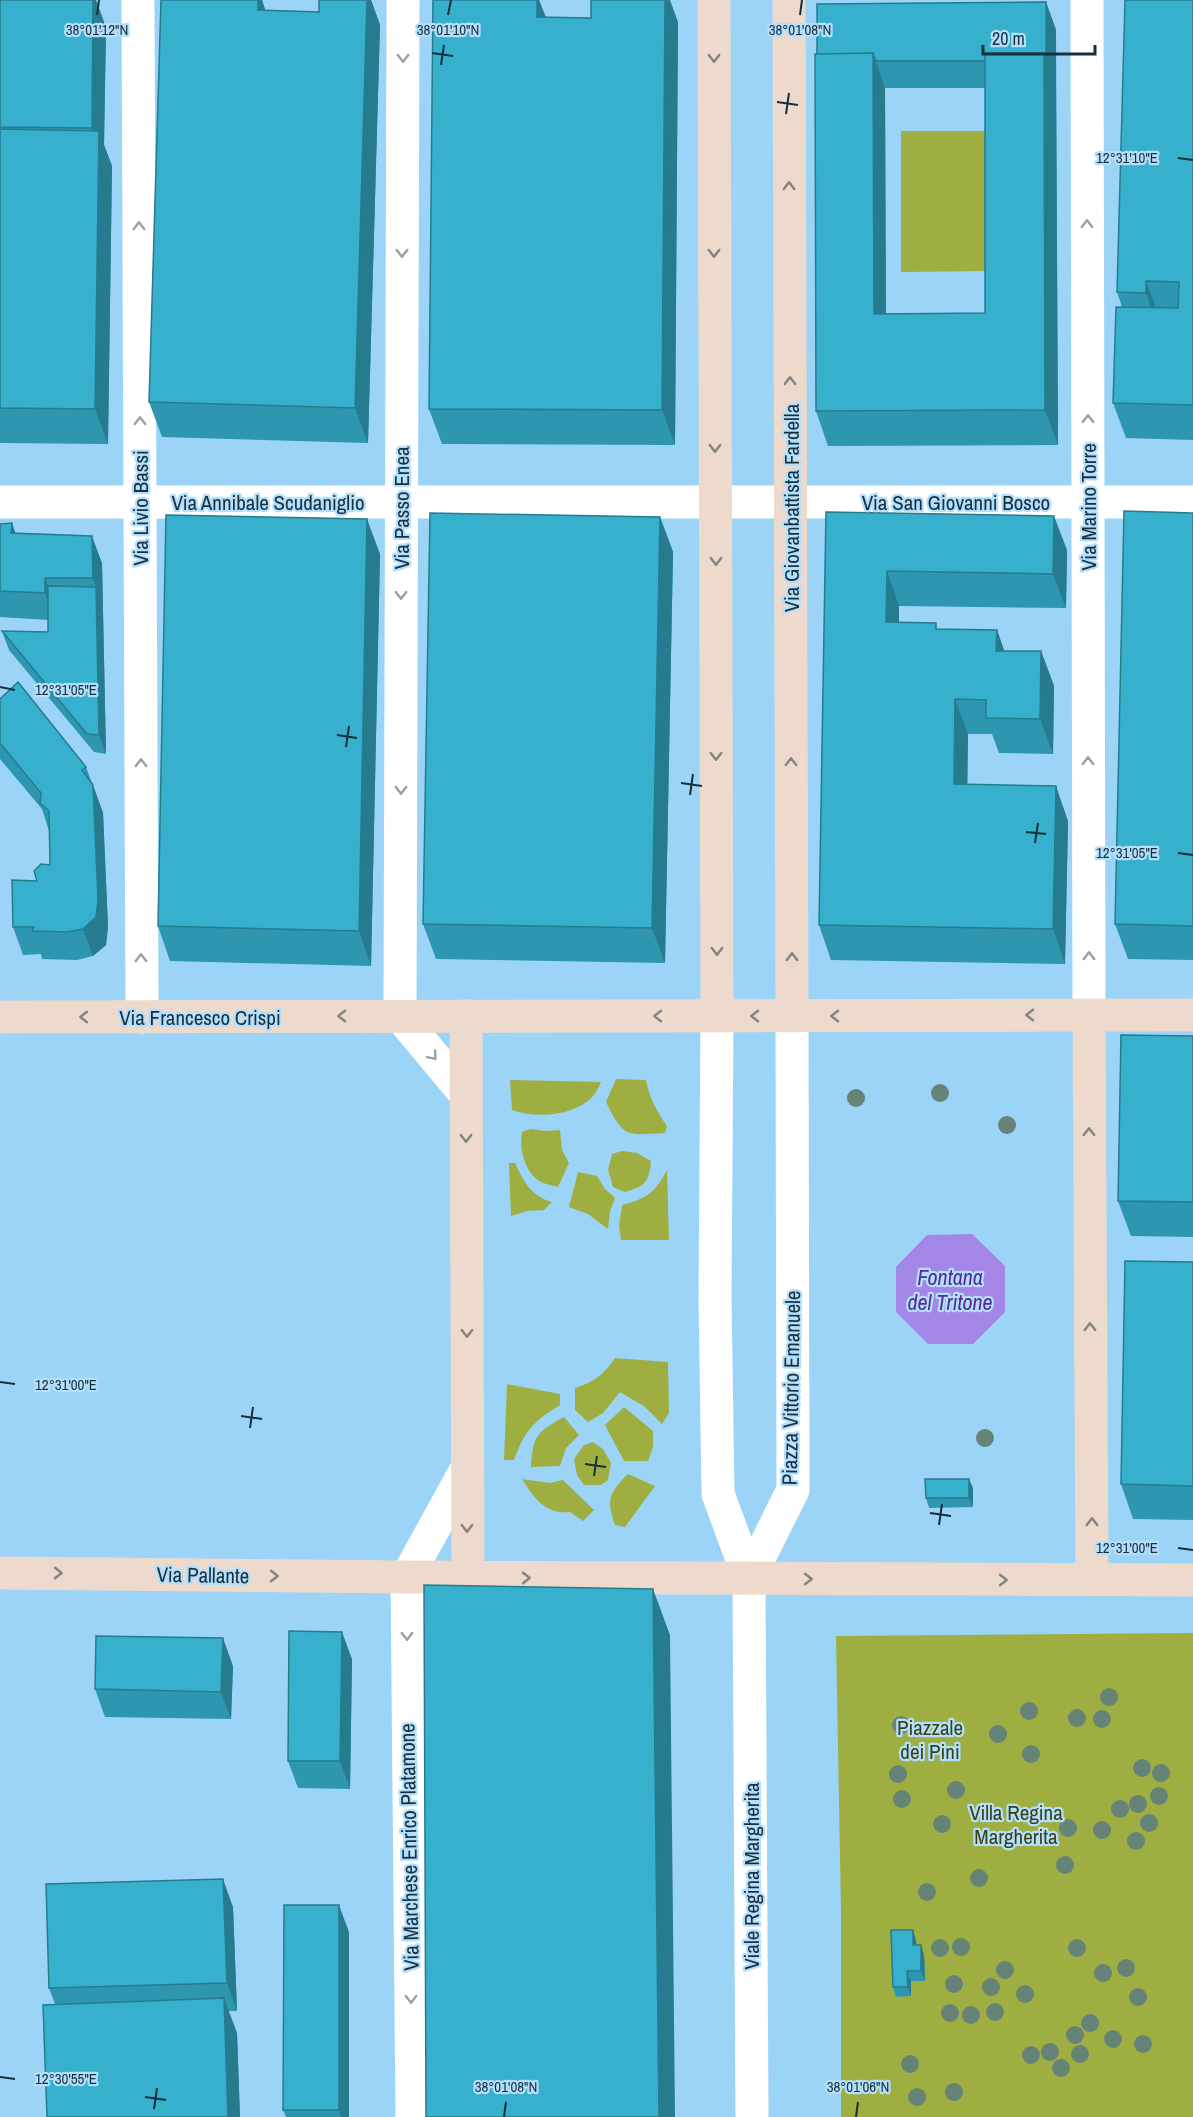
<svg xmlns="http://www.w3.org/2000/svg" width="1193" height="2117" viewBox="0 0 1193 2117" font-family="'Archivo Narrow',sans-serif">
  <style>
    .green { fill: #9eae40 }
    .water { fill: #a386e5 }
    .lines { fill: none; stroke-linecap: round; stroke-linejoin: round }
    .pedestrian { stroke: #fff; stroke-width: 33 }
    .minor { stroke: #fff; stroke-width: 33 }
    .tertiary { stroke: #fff; stroke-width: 33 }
    .secondary { stroke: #eddacc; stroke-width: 33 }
    .tree { fill: #668378 }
    .wall { fill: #2e97af; fill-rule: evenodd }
    .shaded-wall { fill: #267b8f }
    .building { fill: #36b0cc; stroke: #267b8f; stroke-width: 1.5 }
    .oneway { stroke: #97a1a7 }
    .oneway2 { stroke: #828484 }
    .ticks { fill: none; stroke: #182f3c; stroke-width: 2 }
    .labels { text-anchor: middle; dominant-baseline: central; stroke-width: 4.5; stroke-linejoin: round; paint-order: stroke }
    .street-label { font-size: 21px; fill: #182f3c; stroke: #b3dffc }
    .park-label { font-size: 21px; fill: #394011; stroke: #b3dffc }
    .water-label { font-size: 22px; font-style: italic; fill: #562997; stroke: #b3dffc }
    .ticks-label { font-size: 15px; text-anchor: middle; fill: #182f3c; stroke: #b3dffc; stroke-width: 4.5; stroke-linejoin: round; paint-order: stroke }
  </style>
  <rect width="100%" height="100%" fill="#9cd4f7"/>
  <path class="green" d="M901,131H988V271L901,272Z
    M616,1079L646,1080C649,1097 657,1112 667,1126L665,1133C627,1135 624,1139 606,1102Z
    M510,1080L601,1082C599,1086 597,1091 594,1095C576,1116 536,1119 512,1110Z
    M530,1129L545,1131L560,1130L562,1150L569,1163L558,1187C552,1185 544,1184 539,1181C524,1170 519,1149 522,1132Z
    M622,1151L637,1153L651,1161C649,1183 645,1186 625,1192L613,1187L608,1170L612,1154Z
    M509,1163H515C524,1182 531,1196 552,1202L544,1210L527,1211L511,1216Z
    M667,1170L669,1240H621L619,1226L622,1205C646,1199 655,1193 667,1170Z
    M578,1172L597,1176L605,1189L615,1198L610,1211L608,1229L588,1214L569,1207Z
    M615,1358L668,1362L669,1413L662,1424L645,1407L620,1392L603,1413L588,1422L575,1410V1388C595,1382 604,1374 615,1358Z
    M507,1384L560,1394V1405C533,1422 525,1430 514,1460H504Z
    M624,1407L653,1431V1447L648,1461H624L605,1425Z
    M564,1417L579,1435L566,1448L560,1466L531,1467C533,1435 537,1432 564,1417Z
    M593,1442L603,1449L611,1463L608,1480L601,1485H584L577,1475L574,1459L584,1445Z
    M628,1474L655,1486L625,1527L615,1525C606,1499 609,1493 628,1474Z
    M522,1479L550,1483L563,1480L594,1510L583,1521L570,1512C546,1515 534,1498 522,1479Z
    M1193,1633V2117H841V1912L836,1636Z"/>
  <path class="water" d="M972,1234L1005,1266V1312L973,1344H928L896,1312V1267L927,1235Z"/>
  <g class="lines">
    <path class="pedestrian" d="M717,1016L715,1298L718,1494L749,1578
      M749,1578L793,1490L792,1016"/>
    <path class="minor" d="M138,0L142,1017
      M403,0L400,1016L466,1095
      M1087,0L1089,1015
      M0,502H1193
      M412,2117L407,1577L467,1468"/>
    <path class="tertiary" d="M749,1578L752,2117"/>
    <path class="secondary" d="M714,0L717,1016
      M789,0L792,1016
      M1089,1015L1092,1580
      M466,1016L468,1577
      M0,1017L1193,1015
      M0,1573L407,1577L1193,1580"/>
  </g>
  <g class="tree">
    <circle cx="940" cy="1093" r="9"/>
    <circle cx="856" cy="1098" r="9"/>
    <circle cx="1007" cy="1125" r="9"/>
    <circle cx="985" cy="1438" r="9"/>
    <circle cx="1109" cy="1697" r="9"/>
    <circle cx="1029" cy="1711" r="9"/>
    <circle cx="1077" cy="1718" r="9"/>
    <circle cx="1102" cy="1719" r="9"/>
    <circle cx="901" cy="1725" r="9"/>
    <circle cx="998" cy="1734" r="9"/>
    <circle cx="1031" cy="1754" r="9"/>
    <circle cx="1142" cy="1768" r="9"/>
    <circle cx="1161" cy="1773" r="9"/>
    <circle cx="898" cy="1774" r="9"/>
    <circle cx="956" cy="1790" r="9"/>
    <circle cx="1159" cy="1796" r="9"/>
    <circle cx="902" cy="1799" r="9"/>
    <circle cx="1138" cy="1804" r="9"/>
    <circle cx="1120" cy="1809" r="9"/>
    <circle cx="1149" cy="1823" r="9"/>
    <circle cx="942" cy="1824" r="9"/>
    <circle cx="1068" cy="1828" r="9"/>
    <circle cx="1102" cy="1830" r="9"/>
    <circle cx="1136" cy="1841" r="9"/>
    <circle cx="1065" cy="1865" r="9"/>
    <circle cx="979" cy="1878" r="9"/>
    <circle cx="927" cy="1892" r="9"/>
    <circle cx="961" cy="1947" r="9"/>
    <circle cx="940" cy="1948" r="9"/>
    <circle cx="1077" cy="1948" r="9"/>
    <circle cx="1126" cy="1968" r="9"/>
    <circle cx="1005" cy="1970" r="9"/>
    <circle cx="1103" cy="1973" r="9"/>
    <circle cx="954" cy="1984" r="9"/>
    <circle cx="991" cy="1987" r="9"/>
    <circle cx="1025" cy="1994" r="9"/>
    <circle cx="1138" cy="1997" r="9"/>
    <circle cx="995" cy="2012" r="9"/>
    <circle cx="950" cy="2013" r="9"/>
    <circle cx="971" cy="2015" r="9"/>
    <circle cx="1090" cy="2023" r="9"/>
    <circle cx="1075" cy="2035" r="9"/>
    <circle cx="1113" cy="2039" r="9"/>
    <circle cx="1143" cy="2044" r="9"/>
    <circle cx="1050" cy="2052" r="9"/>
    <circle cx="1080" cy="2054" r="9"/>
    <circle cx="1031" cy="2055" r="9"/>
    <circle cx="910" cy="2064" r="9"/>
    <circle cx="1061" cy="2068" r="9"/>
    <circle cx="954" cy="2092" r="9"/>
    <circle cx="917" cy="2097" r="9"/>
  </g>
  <path class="wall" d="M0,0L106,27L104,145L112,166L108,444L0,443Z
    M161,0H262L265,10L319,12V0H371L380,25L368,443L162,437L149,402Z
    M539,0L546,17L678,22L675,445L442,444L429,409Z
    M1193,0V440L1126,438L1113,403L1122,307L1117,292Z
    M1046,2L1056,30L1058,445L828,446L816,411L817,54ZM885,88H985V313L886,314Z
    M826,512L1067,550L1066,608L899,606V622L938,629L997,630L1004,651H1041L1054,686L1053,754L999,753L992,734H968L967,784L1068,821L1065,964L831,960L819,925Z
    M1193,513V960L1128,959L1115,924Z
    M660,517L673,552L665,963L436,959L423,924Z
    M0,524L15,533L102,563L106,754L94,752L9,650L2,631L48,632V620L0,617Z
    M380,554L371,966L170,961L158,926Z
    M0,699L86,767L103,813L108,927L106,945L93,956L77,960L42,959L41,954L23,955L13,927L50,865L49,831L42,809L0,759Z
    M1193,1036V1237L1131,1236L1118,1201Z
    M1193,1262V1520L1133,1519L1121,1484Z
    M973,1488V1507L929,1508L926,1498Z
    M352,1659L350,1789L298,1788L288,1761Z
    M233,1666L231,1719L105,1717L95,1689Z
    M233,1907L237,2011H228L237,2033L240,2117H47L55,2004L49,1988Z
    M349,1932V2117H286L283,2110Z
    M916,1940V1945L924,1955L925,1981H911V1996L896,1997L893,1987Z"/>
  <path class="shaded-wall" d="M93,0H96L106,27L104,145L112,166L108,444L95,409L99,148L92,128Z
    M258,0H262L271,27L258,10Z
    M367,0H371L380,25L368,443L355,408Z
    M537,0H539L550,29L537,17Z
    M665,0H670L678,22L675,445L662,410Z
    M1046,2L1056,30V88L1046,60Z
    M873,53L885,88L886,349L874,314Z
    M1044,53L1056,88L1058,445L1045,410Z
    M1146,281L1159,316L1158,328L1146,293Z
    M1054,516L1067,550L1066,608L1053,574Z
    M660,517L673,552L665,963L652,928Z
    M367,519L380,554L371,966L359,931Z
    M12,523L22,551L11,533Z
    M92,536L102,563L106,754L99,735L96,587L93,578Z
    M887,571L899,606V656L886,622Z
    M45,578L55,605V620L45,593Z
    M997,630L1009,664L996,651Z
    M1041,651L1054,686L1053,754L1040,719Z
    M955,699L968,734L967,819L954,784Z
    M93,785L103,813L108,927L106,945L93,956L83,929Z
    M1056,786L1068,821L1065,964L1053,929Z
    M969,1479L973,1488V1507L969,1498Z
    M653,1589L670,1635L675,2117H659Z
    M342,1632L352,1659L350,1789L340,1761Z
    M223,1638L233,1666L231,1719L221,1692Z
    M223,1879L233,1907L237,2011L227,1983Z
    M339,1905L349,1932V2117H341L339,2110Z
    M913,1930L916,1940L917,1955L913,1945Z
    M921,1945L924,1955L925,1981L921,1971Z
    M907,1971L911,1981V1996L908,1987Z
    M224,1998L237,2033L240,2117H228Z"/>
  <path class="building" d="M0,0H93L92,128L0,127Z
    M161,0H258V10L319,12V0H367L355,408L149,402Z
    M433,0H537V17L591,18V0H665L662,410L429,409Z
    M1125,0H1193V405L1113,403L1116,307L1178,308L1179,282L1146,281V293L1117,292Z
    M1046,2V60L1044,53H985V61H876L873,53L817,54V4Z
    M873,53L874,314L985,313V53H1044L1045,410L816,411L815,54Z
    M0,129L99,131L95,409L0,408Z
    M1124,511L1193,513V926L1115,924Z
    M826,512L1054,516L1053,574L887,571L886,622L936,623V629L997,630L996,651H1041L1040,719L986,718V700L955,699L954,784L1056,786L1053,929L819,925Z
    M430,513L660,517L652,928L423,924Z
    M166,515L367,519L359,931L158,926Z
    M12,523L11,533L92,536L93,578H45V593L0,591V524Z
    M48,586L96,587L99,735L87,734L2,631L48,632Z
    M18,682L86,767L82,770L93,785L98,900L96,917L83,929L67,932L32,931L34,927H13L12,880L37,881L34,871L41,864L50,865L49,811L40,803L41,793L0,743V699Z
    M1121,1035L1193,1036V1202L1118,1201Z
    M1125,1261L1193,1262V1486L1121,1484Z
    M925,1479H969V1498H926Z
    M424,1585L653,1589L659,2117H426Z
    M289,1631L342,1632L340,1761H288Z
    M96,1636L223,1638L221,1692L95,1689Z
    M223,1879L227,1983L49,1988L46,1884Z
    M284,1905H339V2110H283Z
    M891,1930H913V1945H921V1971H907L908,1987H893Z
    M224,1998L228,2117H47L43,2005Z"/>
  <defs><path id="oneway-chevron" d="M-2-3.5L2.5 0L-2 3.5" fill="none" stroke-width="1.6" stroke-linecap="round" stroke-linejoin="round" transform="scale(1.5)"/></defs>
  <g class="oneway">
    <use href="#oneway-chevron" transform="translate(403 58) rotate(90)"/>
    <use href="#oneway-chevron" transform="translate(1087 224) rotate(-90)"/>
    <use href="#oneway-chevron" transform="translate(139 226) rotate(-90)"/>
    <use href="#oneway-chevron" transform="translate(402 253) rotate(90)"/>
    <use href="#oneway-chevron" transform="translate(1088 419) rotate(-90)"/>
    <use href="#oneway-chevron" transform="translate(140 421) rotate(-90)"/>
    <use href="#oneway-chevron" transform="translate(401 595) rotate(90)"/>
    <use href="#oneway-chevron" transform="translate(1088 761) rotate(-90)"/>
    <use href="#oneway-chevron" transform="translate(141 763) rotate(-90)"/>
    <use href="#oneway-chevron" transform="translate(401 790) rotate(90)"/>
    <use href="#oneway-chevron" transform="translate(1089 956) rotate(-90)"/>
    <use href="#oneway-chevron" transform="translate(141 958) rotate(-90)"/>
    <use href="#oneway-chevron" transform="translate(433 1056) rotate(50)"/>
    <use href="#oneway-chevron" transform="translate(407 1636) rotate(89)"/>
    <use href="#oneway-chevron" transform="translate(411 1999) rotate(89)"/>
  </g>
  <g class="oneway2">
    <use href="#oneway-chevron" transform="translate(714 58) rotate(90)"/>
    <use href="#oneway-chevron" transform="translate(789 186) rotate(-90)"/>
    <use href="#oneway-chevron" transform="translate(714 253) rotate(90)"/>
    <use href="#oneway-chevron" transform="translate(790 381) rotate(-90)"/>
    <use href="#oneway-chevron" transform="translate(715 448) rotate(90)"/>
    <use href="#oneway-chevron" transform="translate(716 561) rotate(90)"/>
    <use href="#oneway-chevron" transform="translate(716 756) rotate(90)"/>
    <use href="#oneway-chevron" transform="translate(791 762) rotate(-90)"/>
    <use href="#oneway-chevron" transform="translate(717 951) rotate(90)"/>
    <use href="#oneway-chevron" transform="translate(792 957) rotate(-90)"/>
    <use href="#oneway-chevron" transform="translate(1030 1015) rotate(180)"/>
    <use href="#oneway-chevron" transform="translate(342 1016) rotate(180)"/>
    <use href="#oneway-chevron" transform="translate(658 1016) rotate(180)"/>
    <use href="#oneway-chevron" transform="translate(755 1016) rotate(-180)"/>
    <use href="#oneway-chevron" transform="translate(835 1016) rotate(180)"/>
    <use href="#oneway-chevron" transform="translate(84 1017) rotate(-180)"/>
    <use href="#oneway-chevron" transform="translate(1089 1132) rotate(-90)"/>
    <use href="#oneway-chevron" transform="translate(466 1138) rotate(90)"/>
    <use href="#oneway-chevron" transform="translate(1090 1327) rotate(-90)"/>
    <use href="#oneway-chevron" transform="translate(467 1333) rotate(90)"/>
    <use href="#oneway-chevron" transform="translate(1092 1522) rotate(-90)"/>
    <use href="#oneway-chevron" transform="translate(467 1528) rotate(90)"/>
    <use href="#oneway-chevron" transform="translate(58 1573) rotate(1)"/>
    <use href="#oneway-chevron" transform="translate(274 1576) rotate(1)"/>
    <use href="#oneway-chevron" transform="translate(526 1578)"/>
    <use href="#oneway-chevron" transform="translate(808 1579)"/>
    <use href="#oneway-chevron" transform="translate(1003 1580)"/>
  </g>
  <path class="ticks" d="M97,15L99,0M448,15L451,0M800,15L802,0M432,53L453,56M441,65L444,45M777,102L798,105M786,114L789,93M1178,158L1193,160M0,687L15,690M337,735L357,738M346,747L349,726M681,783L702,786M690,795L693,774M1026,832L1046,834M1035,843L1038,823M1178,853L1193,855M0,1382L15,1384M241,1416L262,1419M250,1428L253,1407M585,1464L606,1467M594,1476L597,1456M930,1513L951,1516M939,1525L942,1504M1178,1548L1193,1550M0,2077L15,2079M145,2097L166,2100M154,2109L157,2088M504,2117L506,2102M856,2117L858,2102"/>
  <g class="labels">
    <g class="street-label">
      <text x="268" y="502">Via Annibale Scudaniglio</text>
      <text x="956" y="502">Via San Giovanni Bosco</text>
      <text transform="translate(1088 507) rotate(-90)">Via Marino Torre</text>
      <text transform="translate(140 508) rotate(-90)">Via Livio Bassi</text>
      <text transform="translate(401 508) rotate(-90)">Via Passo Enea</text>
      <text transform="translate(791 508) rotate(-90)">Via Giovanbattista Fardella</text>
      <text x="200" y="1017">Via Francesco Crispi</text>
      <text transform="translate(791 1388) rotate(-89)">Piazza Vittorio Emanuele</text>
      <text transform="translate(203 1575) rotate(1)">Via Pallante</text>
      <text transform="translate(409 1847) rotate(-91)">Via Marchese Enrico Platamone</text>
      <text transform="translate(751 1876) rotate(-90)">Viale Regina Margherita</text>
    </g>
    <g class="park-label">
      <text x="930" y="1727">Piazzale<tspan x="930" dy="24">dei Pini</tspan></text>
      <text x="1016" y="1812">Villa Regina<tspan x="1016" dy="24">Margherita</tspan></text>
    </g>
    <g class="water-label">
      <text x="950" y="1277">Fontana<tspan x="950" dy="25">del Tritone</tspan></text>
    </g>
  </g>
  <g class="ticks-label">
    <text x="97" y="35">38°01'12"N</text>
    <text x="448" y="35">38°01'10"N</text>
    <text x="800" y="35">38°01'08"N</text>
    <text x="1127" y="163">12°31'10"E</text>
    <text x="66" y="695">12°31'05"E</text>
    <text x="1127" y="858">12°31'05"E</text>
    <text x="66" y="1390">12°31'00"E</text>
    <text x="1127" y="1553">12°31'00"E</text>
    <text x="66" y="2084">12°30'55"E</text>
    <text x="506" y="2092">38°01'08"N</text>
    <text x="858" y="2092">38°01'06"N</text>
  </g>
  <path d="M983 45v9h112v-9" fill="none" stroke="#182f3c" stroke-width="3"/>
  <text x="992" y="45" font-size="18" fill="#182f3c" stroke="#b3dffc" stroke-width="4.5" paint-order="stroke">20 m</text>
</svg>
